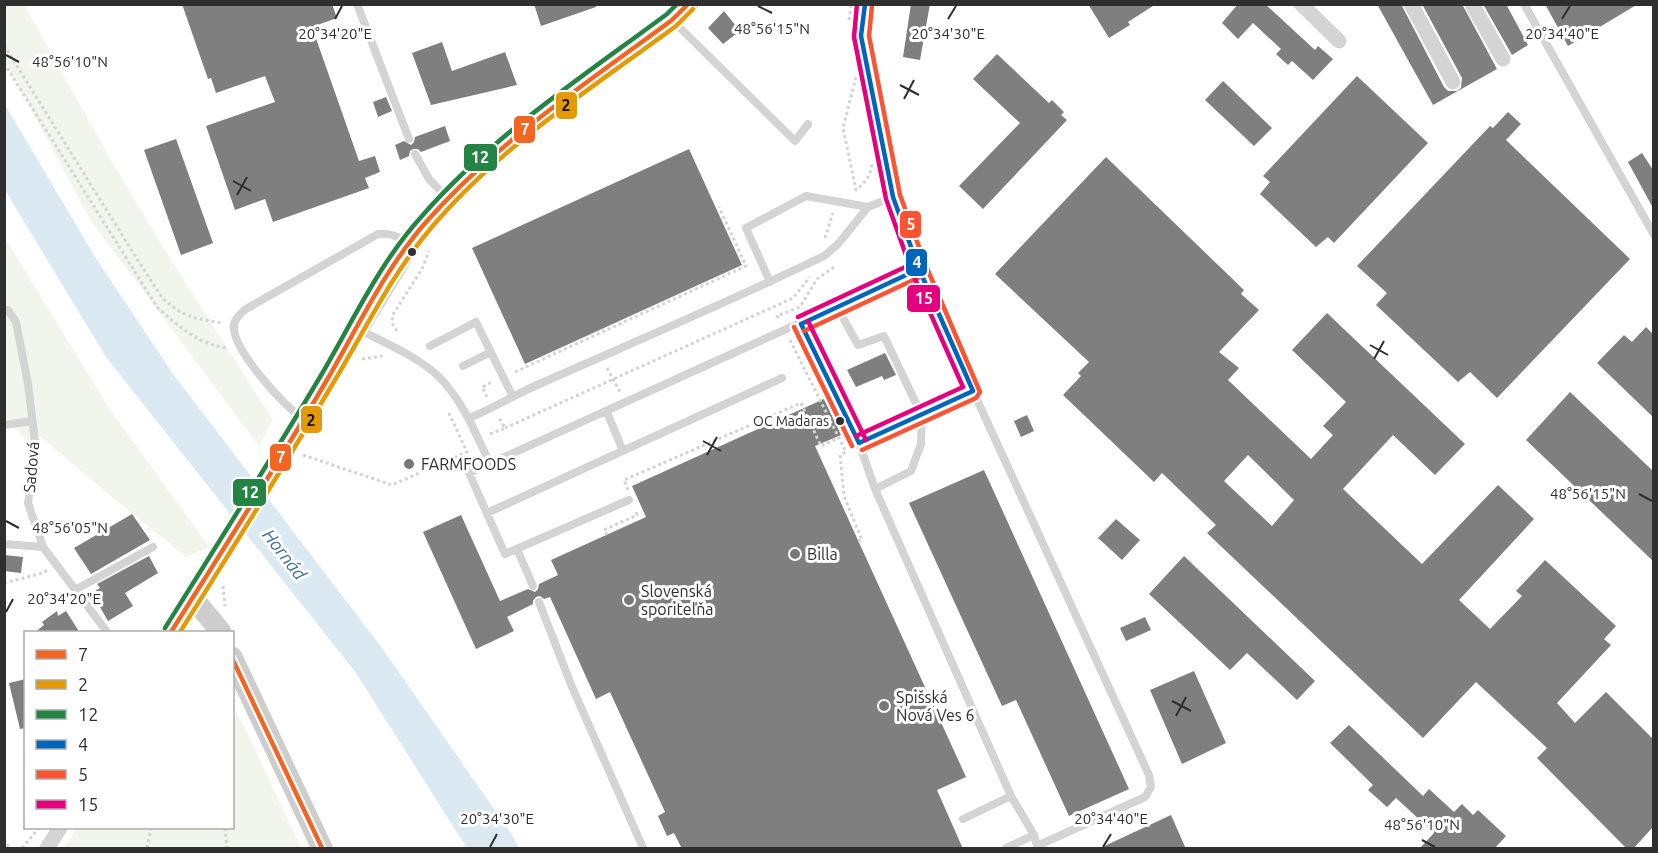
<svg xmlns="http://www.w3.org/2000/svg" width="1658" height="853" viewBox="0 0 1658 853" font-family="Ubuntu,sans-serif">
  <style>
    .green { fill: #f1f5ec }
    .water { fill: #dae9f2 }
    .building { fill: #7f7f7f; fill-rule: evenodd }
    .lines { fill: none; stroke-linecap: round; stroke-linejoin: round }
    .path { stroke: #d4d4d4; stroke-width: 3; stroke-dasharray: 3 3; stroke-linecap: butt }
    .lane { stroke: #d4d4d4; stroke-width: 8 }
    .street { stroke: #d4d4d4; stroke-width: 15 }
    .secondary { stroke: #cdcdcd; stroke-width: 21 }
    .bus-1-casing { stroke: #fff; stroke-width: 9 }
    .bus-2-casing { stroke: #fff; stroke-width: 9 }
    .bus-3-casing { stroke: #fff; stroke-width: 9 }
    .bus-4-casing { stroke: #fff; stroke-width: 9 }
    .bus-5-casing { stroke: #fff; stroke-width: 9 }
    .bus-6-casing { stroke: #fff; stroke-width: 9 }
    .bus-1 { stroke: #f26522; stroke-width: 4.5 }
    .bus-2 { stroke: #e39a05; stroke-width: 4.5 }
    .bus-3 { stroke: #238443; stroke-width: 4.5 }
    .bus-4 { stroke: #0065bd; stroke-width: 4.5 }
    .bus-5 { stroke: #fc5432; stroke-width: 4.5 }
    .bus-6 { stroke: #e5007d; stroke-width: 4.5 }
    .ticks { fill: none; stroke: #2f2f2f; stroke-width: 2 }
    .bus-dot { fill: #2f2f2f; stroke: #fff; stroke-width: 2 }
    .poi-dot { fill: #787878; stroke: #fff; stroke-width: 2 }
    .labels { text-anchor: middle; dominant-baseline: central; stroke-width: 6; stroke-linejoin: round; paint-order: stroke }
    .bus-label { font-size: 14px; fill: #2f2f2f; stroke: #fff; text-anchor: end }
    .poi-label { font-size: 16px; fill: #2f2f2f; stroke: #fff; text-anchor: start }
    .street-label { font-size: 16px; fill: #2f2f2f; stroke: #fff }
    .water-label { font-size: 18px; font-style: italic; fill: #3d7492; stroke: #fff }
    .ticks-label { font-size: 15px; text-anchor: middle; fill: #2f2f2f; stroke: #fff; stroke-width: 6; stroke-linejoin: round; paint-order: stroke }
    .line-badge { stroke: #fff; stroke-width: 2 }
    .badge-label { font-size: 16px; text-anchor: middle; font-weight: bold; fill: #fff }
    .pale-badge-label { font-size: 16px; text-anchor: middle; font-weight: bold; fill: #111 }
  </style>
  <rect width="100%" height="100%" fill="#fff"/>
  <path class="green" d="M4,5H24L111,160L171,260L273,420L259,446L91,221L5,61Z
    M4,236L107,405L209,547L186,557L107,493L40,436L36,450L5,417Z
    M233,707L244,726L301,848H64L77,828H232Z"/>
  <path class="water" d="M4,103L95,257L173,374L382,648L512,835L519,848H467L356,673L106,357L5,190Z"/>
  <path class="building" d="M182,4H332L337,18L312,27L359,161L375,156L380,172L365,178L369,188L273,222L265,199L235,210L206,126L275,102L265,76L216,93L211,78L208,79Z
    M534,4H595L596,7L541,26Z
    M911,4H930L920,60L903,57Z
    M1088,4H1156L1128,22L1130,25L1109,38Z
    M1238,4H1265L1315,50L1318,46L1333,59L1313,80L1292,61L1288,65L1276,54L1281,49L1253,23L1238,39L1222,23Z
    M1377,4H1401L1444,87L1448,91H1457L1461,88L1462,78L1422,4H1462L1497,69L1433,105Z
    M1483,4H1506L1528,45L1512,55Z
    M1545,4H1638L1568,46Z
    M724,11L740,31L723,44L708,28Z
    M442,42L452,71L505,52L517,85L431,105L412,53Z
    M997,54L1049,103L1052,100L1064,112L1061,115L1067,120L983,209L959,186L1020,123L973,79Z
    M1357,76L1428,143L1334,243L1328,237L1316,247L1260,194L1270,182L1263,176Z
    M1223,81L1272,128L1254,146L1205,100Z
    M386,97L392,111L378,117L373,102Z
    M1508,112L1521,124L1506,140L1630,259L1497,398L1470,372L1458,382L1376,305L1387,293L1357,266L1490,126L1493,128Z
    M445,126L450,141L421,152L418,149H413L410,151L409,156L400,160L395,145L404,141L411,145L414,142L415,137Z
    M176,139L213,243L181,255L144,150Z
    M689,149L742,265L525,364L472,248Z
    M1642,153L1653,170V208L1628,162Z
    M1106,157L1244,290L1241,294L1259,310L1219,352L1239,368L1228,380L1311,459L1333,435L1323,426L1346,402L1292,350L1327,313L1465,444L1435,475L1393,435L1343,489L1422,564L1498,485L1534,519L1459,600L1490,629L1522,596L1516,591L1545,560L1616,626L1604,639L1611,645L1557,703L1575,723L1606,692L1653,739V827L1633,849H1627L1537,758L1547,748L1476,682L1423,738L1207,533L1216,525L1162,473L1154,482L1063,395L1081,376L1078,373L1089,362L995,274ZM1248,455L1294,500L1272,526L1224,481Z
    M1646,327L1653,334V417L1597,363L1624,335L1632,342Z
    M885,353L896,375L884,380L882,376L856,387L847,370Z
    M1570,392L1653,471V561L1526,440Z
    M824,399L841,435L815,446L966,777L937,790L963,849H682L674,833L667,836L658,816L665,812L610,692L596,699L550,597L544,599L540,596L536,597L533,601V604L507,617L514,631L476,649L423,532L461,515L500,601L528,589L535,592L538,589L539,584L558,575L551,560L646,517L632,486Z
    M1027,415L1034,431L1021,437L1014,421Z
    M984,470L1129,789L1069,816L1016,700L1002,706L909,503Z
    M132,514L150,540L91,574L74,548Z
    M1116,519L1140,540L1122,560L1098,538Z
    M4,555L23,557L21,573L4,571Z
    M149,556L158,573L125,593L133,606L108,621L92,593L100,588L97,584Z
    M1184,556L1315,681L1297,700L1247,653L1230,670L1149,594Z
    M57,611L58,616L66,611L80,633H34L44,625L42,622Z
    M1145,617L1151,630L1126,641L1120,628Z
    M1194,671L1226,743L1182,764L1150,690Z
    M26,679V728L20,729L9,683Z
    M1349,725L1423,796L1429,789L1454,812L1462,804L1473,815L1478,810L1506,836L1494,849H1419L1434,833L1396,798L1387,807L1368,790L1373,785L1330,743Z
    M1171,815L1186,849H1098Z"/>
  <g class="lines">
    <path class="path" d="M849,20L851,6
      M4,45L137,259L163,299L180,312L195,318L222,323
      M4,63L157,307C178,326 198,344 227,348
      M856,77L843,128L856,190C865,183 871,175 872,163
      M825,238L833,213
      M779,318L777,316L800,307L817,279L834,267L832,265
      M397,331L393,325L392,316L422,269L429,251
      M790,340L846,452L840,455L844,496L862,540L858,541
      M362,359L382,356
      M607,368L620,392
      M515,372L746,266L719,207
      M487,397L482,387L492,382
      M505,428L793,298L810,277
      M490,434L505,428L498,416
      M303,455L392,485L467,452L448,411
      M628,490L624,480L801,403L821,446L838,438
      M607,535L604,530L637,515L635,510
      M4,583L43,573L47,570
      M223,586L225,606
      M225,828L227,848
      M4,839L9,848
      M22,848L39,828
      M147,848L151,828"/>
    <path class="lane" d="M357,4L409,139
      M1524,4L1654,235
      M672,20L795,141L808,124
      M415,154L429,179L447,198
      M770,282L746,228L806,196L868,207
      M837,307L858,345L884,336L922,416L921,444L911,471L875,489
      M4,310H8L16,322L28,384L36,450L28,503L43,547L4,544
      M801,324L859,443L875,489L1011,796L1034,835L1037,846L1145,797L1151,787L1149,775L973,391
      M360,330C383,342 422,359 439,377C463,401 476,434 490,464
      M430,346L476,322L513,397
      M463,366L491,352
      M607,412L623,451
      M302,418C284,406 234,351 234,328C233,320 240,314 246,309L378,234C390,233 398,236 408,243
      M469,418C492,409 512,396 535,386C632,343 729,302 824,256L838,244L868,207L893,197
      M4,425L32,421
      M859,443L973,391L919,269L893,197L861,36L865,4
      M629,500L505,554L469,473L919,269
      M487,513L782,378
      M43,547L107,632
      M517,549L533,586
      M75,590L153,547
      M539,602L572,687L643,848
      M963,819L1011,796
      M1006,848L1034,835"/>
    <path class="street" d="M1301,4L1339,41
      M1411,4L1453,82
      M1472,4L1503,59
      M171,632L193,598
      M47,848L60,828"/>
    <path class="secondary" d="M221,632L193,598L410,244C481,152 580,89 672,20L688,4
      M232,657L322,848"/>
    <g class="bus-1-casing">
      <path id="bus-1" d="M171,632C224,548 278,464 328,378C359,325 386,267 427,221C497,142 588,82 672,20L688,4
        M232,658L322,848"/>
    </g>
    <g class="bus-2-casing">
      <path id="bus-2" d="M180,632C231,551 283,468 332,385C364,332 391,275 431,228C499,147 592,88 676,26L693,9"/>
    </g>
    <g class="bus-3-casing">
      <path id="bus-3" d="M165,628C217,545 270,461 320,377C352,323 379,263 422,216C492,136 582,77 667,14L677,4"/>
    </g>
    <g class="bus-4-casing">
      <path id="bus-4" d="M801,324L859,443
        M801,324L919,269
        M859,443L973,391L919,269L893,197L861,36L865,4"/>
    </g>
    <g class="bus-5-casing">
      <path id="bus-5" d="M794,327L852,446
        M804,331L922,276
        M862,450L976,398L980,392L926,266L900,195L869,36L872,5"/>
    </g>
    <g class="bus-6-casing">
      <path id="bus-6" d="M798,317L916,262
        M808,321L866,440
        M856,436L963,387L912,272L886,199L854,37L857,4"/>
    </g>
    <use href="#bus-1" class="bus-1"/>
    <use href="#bus-2" class="bus-2"/>
    <use href="#bus-3" class="bus-3"/>
    <use href="#bus-4" class="bus-4"/>
    <use href="#bus-5" class="bus-5"/>
    <use href="#bus-6" class="bus-6"/>
  </g>
  <path class="ticks" d="M758,6L772,13M335,19L342,6M948,19L956,6M1562,19L1570,6M6,55L19,62M900,85L919,95M904,99L914,80M233,181L251,191M237,195L247,177M1370,345L1388,355M1374,359L1384,341M703,441L721,451M707,455L717,437M1639,494L1652,501M6,521L19,528M6,612L13,599M1172,701L1191,711M1176,716L1186,697M1422,840L1435,847M490,847L497,834M1103,847L1111,834"/>
  <g class="bus-dot">
    <circle cx="412" cy="252" r="5"/>
    <circle cx="840" cy="421" r="5"/>
  </g>
  <g class="poi-dot">
    <circle cx="409" cy="464" r="6"/>
    <circle cx="795" cy="554" r="6"/>
    <circle cx="629" cy="600" r="6"/>
    <circle cx="884" cy="706" r="6"/>
  </g>
  <g class="labels">
    <g class="bus-label">
      <text x="829" y="421">OC Madaras</text>
    </g>
    <g class="poi-label">
      <text x="421" y="464">FARMFOODS</text>
      <text x="807" y="554">Billa</text>
      <text x="641" y="591">Slovenská<tspan x="641" dy="18">sporiteľňa</tspan></text>
      <text x="896" y="697">Spišská<tspan x="896" dy="18">Nová Ves 6</tspan></text>
    </g>
    <g class="street-label">
      <text transform="translate(31 467) rotate(-85)">Sadová</text>
    </g>
    <g class="water-label">
      <text transform="translate(285 554) rotate(52)">Hornád</text>
    </g>
  </g>
  <g class="ticks-label">
    <text x="772" y="34">48°56'15"N</text>
    <text x="335" y="39">20°34'20"E</text>
    <text x="948" y="39">20°34'30"E</text>
    <text x="1562" y="39">20°34'40"E</text>
    <text x="70" y="67">48°56'10"N</text>
    <text x="1588" y="499">48°56'15"N</text>
    <text x="70" y="533">48°56'05"N</text>
    <text x="64" y="604">20°34'20"E</text>
    <text x="497" y="824">20°34'30"E</text>
    <text x="1111" y="824">20°34'40"E</text>
    <text x="1422" y="830">48°56'10"N</text>
  </g>
  <g class="line-badge">
    <rect x="555" y="91" width="23" height="29" rx="6" fill="#e39a05"/>
    <rect x="513" y="115" width="23" height="29" rx="6" fill="#f26522"/>
    <rect x="463" y="143" width="35" height="29" rx="6" fill="#238443"/>
    <rect x="899" y="210" width="23" height="29" rx="6" fill="#fc5432"/>
    <rect x="905" y="248" width="23" height="29" rx="6" fill="#0065bd"/>
    <rect x="906" y="284" width="35" height="29" rx="6" fill="#e5007d"/>
    <rect x="300" y="405" width="23" height="29" rx="6" fill="#e39a05"/>
    <rect x="269" y="443" width="23" height="29" rx="6" fill="#f26522"/>
    <rect x="232" y="478" width="35" height="29" rx="6" fill="#238443"/>
  </g>
  <g class="badge-label">
    <text x="525" y="135">7</text>
    <text x="480" y="163">12</text>
    <text x="911" y="230">5</text>
    <text x="917" y="268">4</text>
    <text x="924" y="304">15</text>
    <text x="281" y="463">7</text>
    <text x="250" y="498">12</text>
  </g>
  <g class="pale-badge-label">
    <text x="566" y="111">2</text>
    <text x="311" y="426">2</text>
  </g>
  <rect width="1658" height="853" fill="none" stroke="#2f2f2f" stroke-width="12"/>
  <rect x="24" y="631" width="210" height="198" fill="#ffffff" stroke="#acacac" stroke-width="1.5"/>
  <rect x="36" y="650" width="30" height="9" fill="#f26522" stroke="#acacac" stroke-width="1.5"/>
  <text x="78" y="661" font-size="18" fill="#2f2f2f">7</text>
  <rect x="36" y="680" width="30" height="9" fill="#e39a05" stroke="#acacac" stroke-width="1.5"/>
  <text x="78" y="691" font-size="18" fill="#2f2f2f">2</text>
  <rect x="36" y="710" width="30" height="9" fill="#238443" stroke="#acacac" stroke-width="1.5"/>
  <text x="78" y="721" font-size="18" fill="#2f2f2f">12</text>
  <rect x="36" y="740" width="30" height="9" fill="#0065bd" stroke="#acacac" stroke-width="1.5"/>
  <text x="78" y="751" font-size="18" fill="#2f2f2f">4</text>
  <rect x="36" y="770" width="30" height="9" fill="#fc5432" stroke="#acacac" stroke-width="1.5"/>
  <text x="78" y="781" font-size="18" fill="#2f2f2f">5</text>
  <rect x="36" y="800" width="30" height="9" fill="#e5007d" stroke="#acacac" stroke-width="1.5"/>
  <text x="78" y="811" font-size="18" fill="#2f2f2f">15</text>
</svg>
